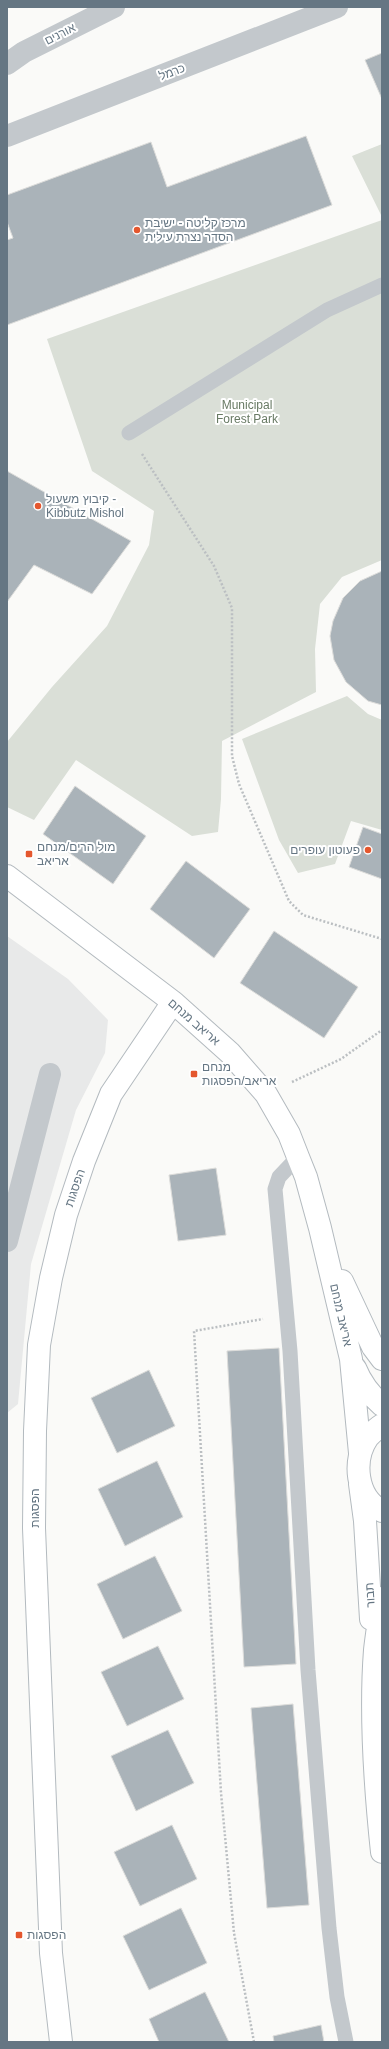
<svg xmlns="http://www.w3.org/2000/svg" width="389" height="2049" viewBox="0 0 389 2049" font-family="Arial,Heebo,sans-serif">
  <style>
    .built { fill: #e8e9e9 }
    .green { fill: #dadfd7 }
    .building { fill: #aab3b9; stroke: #dcdcda }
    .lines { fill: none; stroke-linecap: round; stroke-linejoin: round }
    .secondary-casing { stroke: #b3babf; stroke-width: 24 }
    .path { stroke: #bbbfc2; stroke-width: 2.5; stroke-dasharray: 2 2; stroke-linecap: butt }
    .lane { stroke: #c3c8cc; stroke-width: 15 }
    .street { stroke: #c3c8cc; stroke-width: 22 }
    .secondary { stroke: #fff; stroke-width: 22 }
    .poi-dot { fill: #e4572e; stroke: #fff; stroke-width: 1.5 }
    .labels { text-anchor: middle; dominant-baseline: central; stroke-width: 4; stroke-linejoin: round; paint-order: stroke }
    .street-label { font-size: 12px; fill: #657683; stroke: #fff }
    .poi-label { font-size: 12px; fill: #657683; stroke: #fff; text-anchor: start }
    .park-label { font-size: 12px; fill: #687a64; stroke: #fff }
  </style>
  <rect width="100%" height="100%" fill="#fafaf8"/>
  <path class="built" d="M7,936L68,979L108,1020L105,1053L76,1110L31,1264L18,1404L7,1413Z"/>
  <path class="green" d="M382,144V217L352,156Z
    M382,220V560L342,577L320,604L315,649L316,692L222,741L221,799L218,832L192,836L76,760L34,820L7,807V742L52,687L107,626L149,545L154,511L92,471L47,339Z
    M347,696L368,714L382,720V830L351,821L335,864L298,873L279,840L242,739Z"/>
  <path class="building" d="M382,53V99L365,60Z
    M306,136L332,205L7,325V240L13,238L7,222V195L151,142L167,187Z
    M7,471L131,541L92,594L34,565L7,602Z
    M382,571V705L368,701L346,682L334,660L330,636L333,621L343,598L360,581Z
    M75,786L146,836L113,884L43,834Z
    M363,827L382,834V879L349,867Z
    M186,861L250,909L214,958L150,909Z
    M274,931L358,987L324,1038L240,983Z
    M216,1168L226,1235L178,1241L169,1175Z
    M279,1348L296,1664L244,1667L227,1351Z
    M149,1370L175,1426L117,1453L91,1398Z
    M157,1461L183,1517L125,1546L98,1489Z
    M155,1556L182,1611L123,1639L97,1584Z
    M158,1646L184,1699L127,1726L101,1672Z
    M293,1704L309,1905L267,1908L251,1708Z
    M168,1730L194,1783L136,1811L111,1756Z
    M172,1825L197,1879L140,1906L114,1852Z
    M181,1908L207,1963L149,1990L123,1936Z
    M205,1992L229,2042H159L149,2019Z
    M321,2025L324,2042H274L273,2036Z"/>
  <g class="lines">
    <g class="secondary-casing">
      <path id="secondary" d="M7,876L173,1002L230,1053L266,1094L289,1134L298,1157L306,1177L320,1228L351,1359L360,1453
        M342,1281L373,1347L382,1359
        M355,1368C361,1383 369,1394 382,1405
        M382,1425C377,1428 372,1433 368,1437C352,1460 356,1498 382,1511
        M360,1484L365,1521L371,1619
        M382,1598C380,1615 377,1632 375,1650C370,1715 375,1786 382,1852
        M61,2042L51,1953L34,1528L35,1431L39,1345L51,1278L66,1215L84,1161L111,1094L173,1002"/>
    </g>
    <path class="path" d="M142,454L214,566L232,608V756L239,784L289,901L303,915L382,939
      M292,1082L341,1059L382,1030
      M254,2042L234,1933L221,1793L194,1331L263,1319"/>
    <path class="lane" d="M129,433L327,310L382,285
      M298,1157L279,1177L275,1189L290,1351L308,1670L329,1928L337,1997L346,2042"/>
    <path class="street" d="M7,64L24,52L114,7
      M7,136L337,7
      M7,1241L50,1074"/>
    <use href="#secondary" class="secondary"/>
  </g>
  <g class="poi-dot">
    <circle cx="137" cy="230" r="4"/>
    <circle cx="38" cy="506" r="4"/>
    <circle cx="368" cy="850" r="4"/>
    <rect x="25" y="850" width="8" height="8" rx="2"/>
    <rect x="190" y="1070" width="8" height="8" rx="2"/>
    <rect x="15" y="1931" width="8" height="8" rx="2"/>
  </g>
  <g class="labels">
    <g class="street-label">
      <text transform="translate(60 34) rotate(-27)">אורנים</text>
      <text transform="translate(172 72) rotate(-21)">כרמל</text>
      <text transform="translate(194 1022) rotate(41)">אריאב מנחם</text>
      <text transform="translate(75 1188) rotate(-71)">הפסגות</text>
      <text transform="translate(341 1315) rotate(77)">אריאב מנחם</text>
      <text transform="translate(35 1508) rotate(-90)">הפסגות</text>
      <text transform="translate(370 1595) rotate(-94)">תבור</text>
    </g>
    <g class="poi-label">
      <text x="145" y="223">מרכז קליטה - ישיבת<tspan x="145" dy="14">הסדר נצרת עילית</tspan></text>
      <text x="46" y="499">קיבוץ משעול -<tspan x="46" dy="14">Kibbutz Mishol</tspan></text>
      <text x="37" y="847">מול הרים/מנחם<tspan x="37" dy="14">אריאב</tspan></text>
      <text x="360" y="850" text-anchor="end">פעוטון עופרים</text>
      <text x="202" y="1067">מנחם<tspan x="202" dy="14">אריאב/הפסגות</tspan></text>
      <text x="27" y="1935">הפסגות</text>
    </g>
    <g class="park-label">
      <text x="247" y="405">Municipal<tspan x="247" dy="14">Forest Park</tspan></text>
    </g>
  </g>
  <rect width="389" height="2049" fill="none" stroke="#657683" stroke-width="16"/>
</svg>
